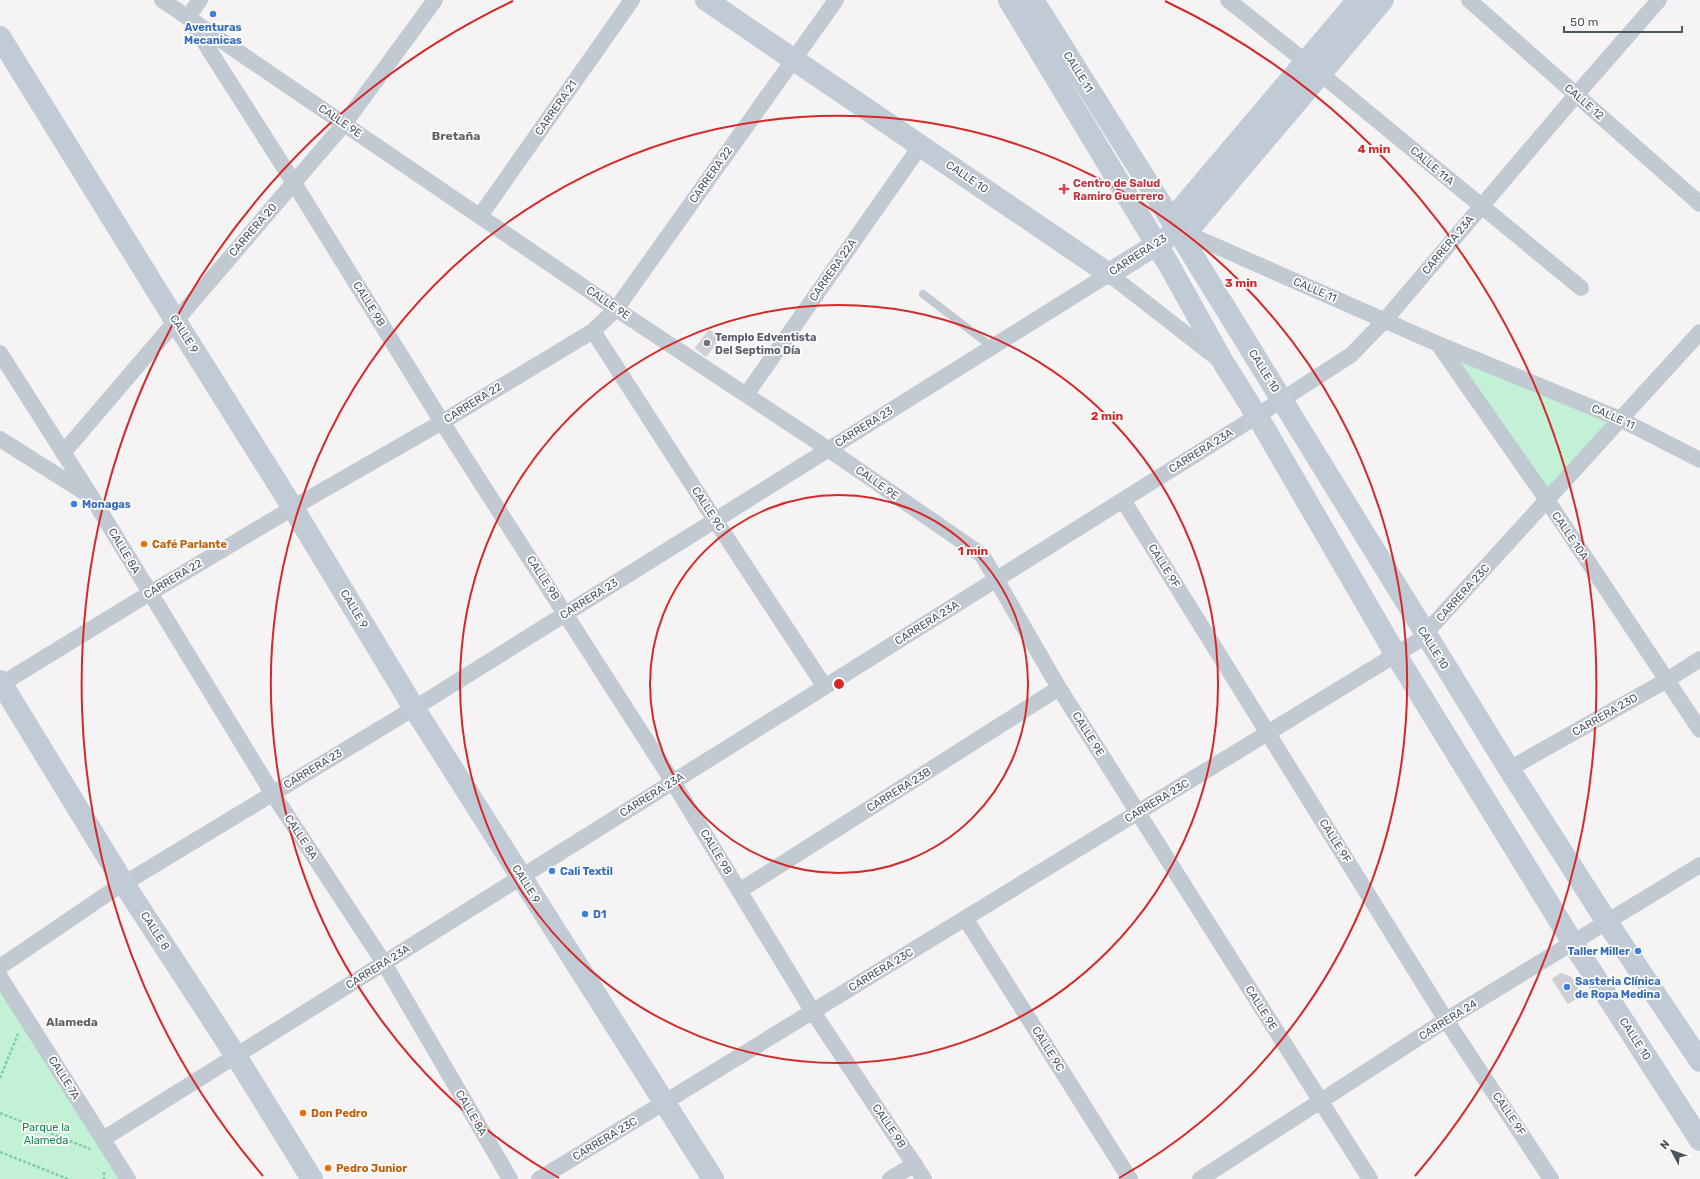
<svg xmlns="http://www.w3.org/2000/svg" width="1700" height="1179" viewBox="0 0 1700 1179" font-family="Rubik,sans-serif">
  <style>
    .green { fill: #c3f1d5 }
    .building { fill: #cdcfd5; stroke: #d7d9de }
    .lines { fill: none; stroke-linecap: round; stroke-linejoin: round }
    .path { stroke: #7ad0a6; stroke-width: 2.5; stroke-dasharray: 3 2; stroke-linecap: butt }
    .lane { stroke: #c1cad2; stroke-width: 8 }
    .street { stroke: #c1cad2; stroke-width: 16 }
    .secondary { stroke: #c1cbd6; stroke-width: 22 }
    .ring { fill: none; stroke: #d62828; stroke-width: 2 }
    .shop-dot { fill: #3f7fe0; stroke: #fff; stroke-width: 1.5 }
    .health-dot { fill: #e0444e; stroke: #fff; stroke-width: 1.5 }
    .worship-dot { fill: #6b7280; stroke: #fff; stroke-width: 1.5 }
    .food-dot { fill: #e8710a; stroke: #fff; stroke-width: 1.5 }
    .labels { text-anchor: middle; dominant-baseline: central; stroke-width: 3.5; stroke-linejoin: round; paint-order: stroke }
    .shop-label { font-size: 11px; font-weight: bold; fill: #366cbe; stroke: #fff; text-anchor: start }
    .street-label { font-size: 11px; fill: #4a5661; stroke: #fff }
    .health-label { font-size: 11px; font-weight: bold; fill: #be3a42; stroke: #fff; text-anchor: start }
    .worship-label { font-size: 11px; font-weight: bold; fill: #5b616d; stroke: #fff; text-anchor: start }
    .food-label { font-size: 11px; font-weight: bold; fill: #c56008; stroke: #fff; text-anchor: start }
    .park-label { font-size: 11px; fill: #17864f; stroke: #fff }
    .neighbourhood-label { font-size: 12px; font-weight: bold; fill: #5f6368; stroke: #fff }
    .centre { fill: #d62828; stroke: #fff; stroke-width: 2 }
    .ring-label { font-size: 12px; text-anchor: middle; font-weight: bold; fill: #d62828; stroke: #fff; stroke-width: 3.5; stroke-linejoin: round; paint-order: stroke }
  </style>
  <rect width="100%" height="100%" fill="#f5f3f3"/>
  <path class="green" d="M1438,344L1620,419L1547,500Z
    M0,977L128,1179H0Z"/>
  <path class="building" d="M709,330L720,338L706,357L695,348Z
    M1561,973L1571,977L1582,995L1568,1004L1552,979Z"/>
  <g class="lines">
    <path class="path" d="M0,1078L18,1034
      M0,1113L90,1149
      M0,1152L68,1179
      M104,1172V1179"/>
    <path class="lane" d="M923,294L992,347"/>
    <path class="street" d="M162,0L616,309L828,449L982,555L1059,688L1370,1179
      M1228,0L1321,74L1581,288
      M1469,0L1700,204
      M188,17L200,0
      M192,23L294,183L442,422L673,782L813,1012L924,1179
      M480,216L632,0
      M1177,229L1438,344L1620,419L1700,460
      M593,331L715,520L825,687
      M1438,344L1547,500L1700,730
      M0,353L91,496L273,794L384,963L510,1179
      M746,395L921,145
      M0,439L87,494
      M63,453L344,124L435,0
      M1123,500L1446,1020L1551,1179
      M0,685L150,593L306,500L442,422L593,331L616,309L836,0
      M1509,769L1667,680L1700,659
      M739,891L1059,688
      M965,918L1130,1179
      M0,967L110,892L426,701L1109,274L1218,359
      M0,977L128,1179
      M103,1139L1249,421L1351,355L1385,320L1576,95L1659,0
      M539,1179L1426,636L1432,626L1700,332
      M890,1179L915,1164
      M1200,1179L1446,1020L1700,865"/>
    <path class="secondary" d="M706,0L1109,274L1167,238L1176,229L1179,211L1358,0
      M1009,0L1169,265L1223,362L1262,424L1396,655L1573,943L1700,1140
      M1033,0L1168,215L1509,769L1607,922L1700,1061
      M0,37L175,320L293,508L414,708L713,1179
      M1176,229L1191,227L1383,0
      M0,681L124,884L236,1056L312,1179"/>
  </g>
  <g class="ring">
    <circle cx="839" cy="684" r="189"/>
    <circle cx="839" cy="684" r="379"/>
    <path d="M559 1178A568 568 0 1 1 1119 1178"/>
    <path d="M263 1176A757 757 0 0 1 513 1M1165 1A757 757 0 0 1 1415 1176"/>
  </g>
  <g class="shop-dot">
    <circle cx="213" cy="14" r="4"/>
    <circle cx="74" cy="504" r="4"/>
    <circle cx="552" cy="871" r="4"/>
    <circle cx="585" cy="914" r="4"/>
    <circle cx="1638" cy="951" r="4"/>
    <circle cx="1567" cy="987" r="4"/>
  </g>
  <path class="health-dot" d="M1062 183h4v4h4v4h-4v4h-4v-4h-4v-4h4z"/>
  <circle class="worship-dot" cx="707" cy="343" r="4"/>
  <g class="food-dot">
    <circle cx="144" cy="544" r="4"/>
    <circle cx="303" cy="1113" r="4"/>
    <circle cx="328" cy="1168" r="4"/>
  </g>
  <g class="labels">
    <g class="shop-label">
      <text x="213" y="27" text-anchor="middle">Aventuras<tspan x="213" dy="13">Mecanicas</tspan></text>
      <text x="82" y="504">Monagas</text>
      <text x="560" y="871">Cali Textil</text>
      <text x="593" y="914">D1</text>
      <text x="1630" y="951" text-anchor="end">Taller Miller</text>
      <text x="1575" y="981">Sasteria Clínica<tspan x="1575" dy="13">de Ropa Medina</tspan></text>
    </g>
    <g class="street-label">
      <text transform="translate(1078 72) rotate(58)">CALLE 11</text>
      <text transform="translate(1584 102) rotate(41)">CALLE 12</text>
      <text transform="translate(556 108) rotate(-55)">CARRERA 21</text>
      <text transform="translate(340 121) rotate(34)">CALLE 9E</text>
      <text transform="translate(1432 166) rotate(40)">CALLE 11A</text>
      <text transform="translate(711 175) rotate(-55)">CARRERA 22</text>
      <text transform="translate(967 177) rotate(34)">CALLE 10</text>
      <text transform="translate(253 230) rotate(-49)">CARRERA 20</text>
      <text transform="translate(1448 245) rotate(-50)">CARRERA 23A</text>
      <text transform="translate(1138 255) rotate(-33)">CARRERA 23</text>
      <text transform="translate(833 270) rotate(-55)">CARRERA 22A</text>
      <text transform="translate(1315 290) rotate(23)">CALLE 11</text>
      <text transform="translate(608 303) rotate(34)">CALLE 9E</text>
      <text transform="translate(369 304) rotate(58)">CALLE 9B</text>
      <text transform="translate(184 334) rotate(58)">CALLE 9</text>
      <text transform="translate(1264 371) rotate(58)">CALLE 10</text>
      <text transform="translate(473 403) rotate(-32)">CARRERA 22</text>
      <text transform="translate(1613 417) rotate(24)">CALLE 11</text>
      <text transform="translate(864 427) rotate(-32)">CARRERA 23</text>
      <text transform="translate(1201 451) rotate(-32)">CARRERA 23A</text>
      <text transform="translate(877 483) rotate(35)">CALLE 9E</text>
      <text transform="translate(708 509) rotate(57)">CALLE 9C</text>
      <text transform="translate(1570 536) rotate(56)">CALLE 10A</text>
      <text transform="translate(124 551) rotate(59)">CALLE 8A</text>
      <text transform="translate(1164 566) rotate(58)">CALLE 9F</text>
      <text transform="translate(543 578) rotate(57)">CALLE 9B</text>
      <text transform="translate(173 579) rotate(-31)">CARRERA 22</text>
      <text transform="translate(1463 593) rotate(-48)">CARRERA 23C</text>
      <text transform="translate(589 599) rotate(-32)">CARRERA 23</text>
      <text transform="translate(354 609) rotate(59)">CALLE 9</text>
      <text transform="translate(927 623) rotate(-32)">CARRERA 23A</text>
      <text transform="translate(1433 648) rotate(58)">CALLE 10</text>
      <text transform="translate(1605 715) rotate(-30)">CARRERA 23D</text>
      <text transform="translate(1088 734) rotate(58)">CALLE 9E</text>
      <text transform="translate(313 769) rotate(-31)">CARRERA 23</text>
      <text transform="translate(899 790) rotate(-32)">CARRERA 23B</text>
      <text transform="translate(652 795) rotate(-32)">CARRERA 23A</text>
      <text transform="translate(1157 801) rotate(-31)">CARRERA 23C</text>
      <text transform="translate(301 837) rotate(57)">CALLE 8A</text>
      <text transform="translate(1335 841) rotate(58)">CALLE 9F</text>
      <text transform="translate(716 852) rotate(59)">CALLE 9B</text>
      <text transform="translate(526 884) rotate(58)">CALLE 9</text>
      <text transform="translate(155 931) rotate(57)">CALLE 8</text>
      <text transform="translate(378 967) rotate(-32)">CARRERA 23A</text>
      <text transform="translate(881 970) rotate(-31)">CARRERA 23C</text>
      <text transform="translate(1261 1008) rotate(58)">CALLE 9E</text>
      <text transform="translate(1448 1020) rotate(-32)">CARRERA 24</text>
      <text transform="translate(1635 1039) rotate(57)">CALLE 10</text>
      <text transform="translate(1048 1049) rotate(58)">CALLE 9C</text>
      <text transform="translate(64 1078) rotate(58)">CALLE 7A</text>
      <text transform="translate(471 1113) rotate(60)">CALLE 8A</text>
      <text transform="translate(1509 1114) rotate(56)">CALLE 9F</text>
      <text transform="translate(889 1126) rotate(56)">CALLE 9B</text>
      <text transform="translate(605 1139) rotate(-31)">CARRERA 23C</text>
    </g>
    <g class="health-label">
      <text x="1073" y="183">Centro de Salud<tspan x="1073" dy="13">Ramiro Guerrero</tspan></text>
    </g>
    <g class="worship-label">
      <text x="715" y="337">Templo Edventista<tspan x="715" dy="13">Del Septimo Día</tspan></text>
    </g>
    <g class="food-label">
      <text x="152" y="544">Café Parlante</text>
      <text x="311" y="1113">Don Pedro</text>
      <text x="336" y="1168">Pedro Junior</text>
    </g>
    <g class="park-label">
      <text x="46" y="1127">Parque la<tspan x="46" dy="13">Alameda</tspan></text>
    </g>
    <g class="neighbourhood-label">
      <text x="456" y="136">Bretaña</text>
      <text x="72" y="1022">Alameda</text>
    </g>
  </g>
  <circle cx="839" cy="684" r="6" class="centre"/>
  <g class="ring-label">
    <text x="1374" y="153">4 min</text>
    <text x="1241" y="287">3 min</text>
    <text x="1107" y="420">2 min</text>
    <text x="973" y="555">1 min</text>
  </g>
  <g transform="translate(1672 1151) rotate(311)" stroke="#ffffff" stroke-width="3" paint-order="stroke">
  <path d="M0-3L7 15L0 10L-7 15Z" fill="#4a5661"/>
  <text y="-6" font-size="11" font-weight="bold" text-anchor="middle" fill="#4a5661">N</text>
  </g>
  <path d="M1564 26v6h118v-6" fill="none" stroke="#4a5661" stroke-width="2"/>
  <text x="1570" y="26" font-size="12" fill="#4a5661" stroke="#ffffff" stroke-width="3" paint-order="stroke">50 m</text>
</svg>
